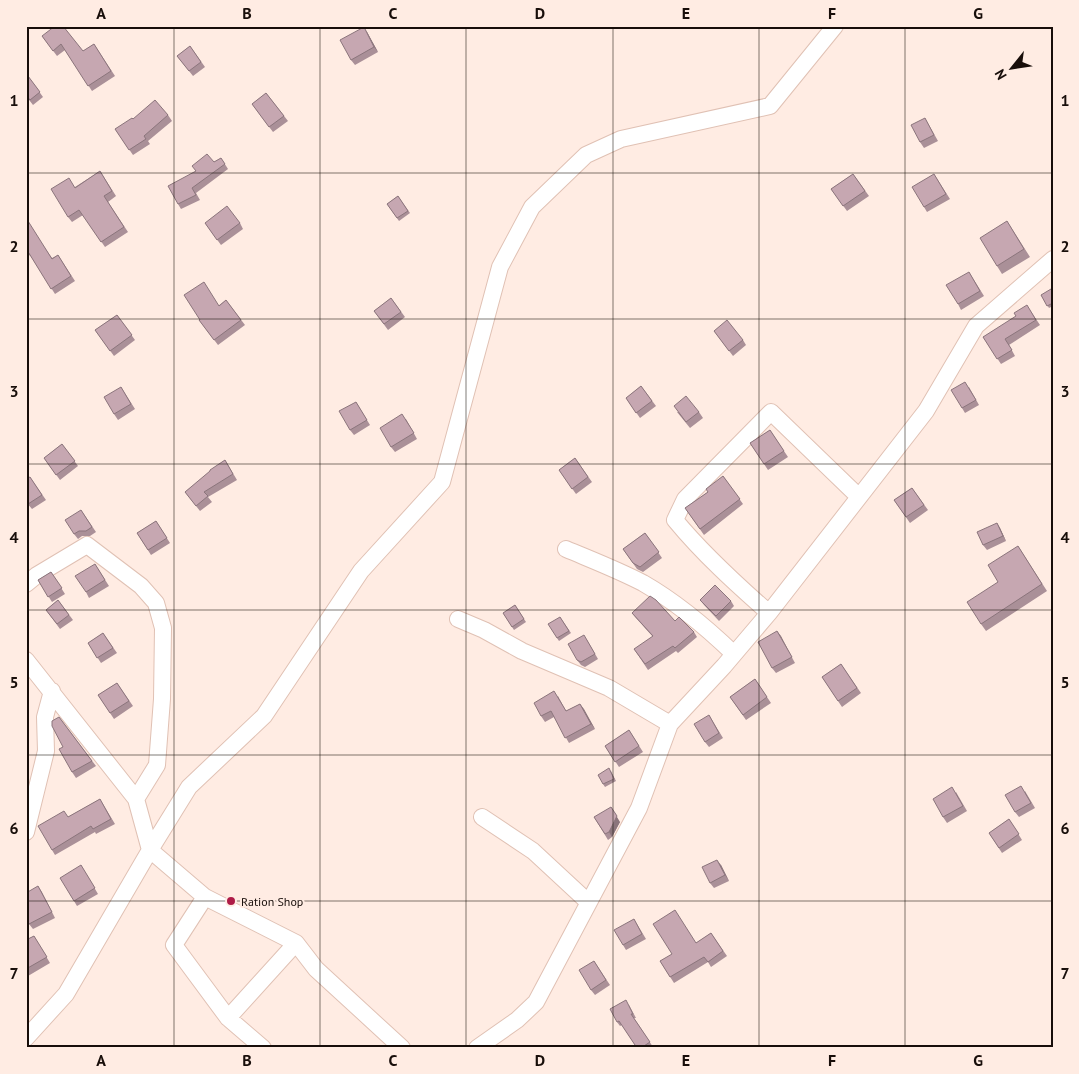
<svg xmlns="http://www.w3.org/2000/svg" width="1079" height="1074" viewBox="0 0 1079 1074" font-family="'PT Sans',sans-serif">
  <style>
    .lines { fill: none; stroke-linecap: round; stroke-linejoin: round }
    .minor-casing { stroke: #e0c1b4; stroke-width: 18 }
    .minor { stroke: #fff; stroke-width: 16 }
    .wall { fill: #aa9098 }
    .shaded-wall { fill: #8b757c }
    .building { fill: #c6a7b1; stroke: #8b757c }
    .grid { fill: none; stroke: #180e0a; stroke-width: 1; stroke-opacity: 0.55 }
    .poi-dot { fill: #ae1b47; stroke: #ffece3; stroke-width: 2 }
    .labels { text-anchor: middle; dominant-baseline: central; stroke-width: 4; stroke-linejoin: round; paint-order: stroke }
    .poi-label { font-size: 12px; fill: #180e0a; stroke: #ffece3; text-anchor: start }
    .neatline { fill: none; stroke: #180e0a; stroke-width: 2 }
    .grid-label { font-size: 16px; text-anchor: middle; font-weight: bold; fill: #180e0a }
  </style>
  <rect width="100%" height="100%" fill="#ffece3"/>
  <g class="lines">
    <g class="minor-casing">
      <path id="minor" d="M566,549C592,560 618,570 643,583C676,602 707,628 734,654
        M26,584L37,575L87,545L141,586L156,603L163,628L162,699L157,765L136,799
        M769,613C736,584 703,554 675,520L685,499L771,412L858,496
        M458,619L484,630L522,651L609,688L670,724
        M26,660L136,799L150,850L205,897L296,943L316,969L402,1048
        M482,817L533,851L588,902
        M26,832L46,751L45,717L52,691
        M205,897L174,945L228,1018L263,1048
        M228,1018L296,943
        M26,1038L66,994L150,850L189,787L264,716L361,571L442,482L500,267L532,207L586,155L621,139L770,106L835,26
        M477,1048L517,1020L536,1002L639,808L670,724L724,666L769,613L926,411L976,326L1053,259"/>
    </g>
    <use href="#minor" class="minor"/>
  </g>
  <path class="wall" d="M367,32L378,52L355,65L351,60Z
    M42,36L83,51L94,44L115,76L92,91L65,50L57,56Z
    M190,46L205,67L193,76L177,56Z
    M28,76L43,97L33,105L26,96Z
    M266,93L288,121L273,132L252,104Z
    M168,115L172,121L148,141L150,144L133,155L115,129L133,119Z
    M925,118L938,141L924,148L920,142Z
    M221,158L228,169L196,193L200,200L181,209L178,204L214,162Z
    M100,171L116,196L108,202L128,232L105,247L83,215L72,222L68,217L75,187Z
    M853,174L869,196L847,211L831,189Z
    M934,174L950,199L927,212L924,207Z
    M398,196L410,213L399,221L387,204Z
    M1007,221L1030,257L1002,274L997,266Z
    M26,222L52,258L58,255L75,281L55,294L30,255L26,258Z
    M205,223H240L243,229L221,245Z
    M969,272L984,296L961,310L958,304Z
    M1053,291V306L1049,308L1041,295Z
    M391,298L405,317L388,330L374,311Z
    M226,300L245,325L218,345L199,320Z
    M1030,310L1040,325L1009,345L1015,356L1001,364L983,337Z
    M117,315L135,340L114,356L95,330Z
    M714,331L743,340L746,345L733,356Z
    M641,386L656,406L640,418L626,398Z
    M121,387L135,409L118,420L114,414Z
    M969,387L979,405L965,413L962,408Z
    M356,402L370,425L354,435L350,430Z
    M677,412H699L703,418L690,428Z
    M406,419L417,439L395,452L391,447Z
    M770,430L788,457L768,470L750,443Z
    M62,444L78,466L60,480L44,458Z
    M575,458L592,482L576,494L559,470Z
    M225,460L237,480L208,497L212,502L200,511L185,492Z
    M723,476L743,504L704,535L685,508L708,492Z
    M30,477L46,500L32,509L26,502Z
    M912,488L928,510L910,523L894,500Z
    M81,510L96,532L90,536H82L78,539L74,534Z
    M156,521L170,543L151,555L137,533Z
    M997,523L1000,528L1006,541L987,550L983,545Z
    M645,533L662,558L643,572L637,569L623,549Z
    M1018,546L1047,591L986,631L981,624L998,582Z
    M95,564L109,586L89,598L86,592Z
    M51,572L65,594L52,602L38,580Z
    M58,600L73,620L60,629L46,610Z
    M700,600L731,601L734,606L719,621L704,605Z
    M515,605L526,622L514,630L503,613Z
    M632,613L675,621L694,632L697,637L678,653L676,651L648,670L634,649L653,637L636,618Z
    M560,617L571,633L559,641L557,638Z
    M777,631L795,663L776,673L772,668Z
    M103,633L117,653L101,663L88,643Z
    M587,640L598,659L585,667L581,665L577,660Z
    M841,664L861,693L842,707L822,677Z
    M755,679L771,703L746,720L730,697Z
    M117,683L133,706L114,719L98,695Z
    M558,696L566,711L580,704L595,729L569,743L554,717L545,722L541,716Z
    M709,715L723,738L709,747L705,742Z
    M59,717L96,766L76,778L72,772L63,747Z
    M629,730L643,752L619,767L605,746Z
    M611,771L616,781L605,787L603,784Z
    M1025,791L1035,808L1019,817L1015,812Z
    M956,792L967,811L947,823L943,817Z
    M100,799L115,824L96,834L95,832L55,855L52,850L68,817Z
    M594,817L620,822L612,837L608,840Z
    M1009,819L1022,840L1002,853L989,833Z
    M81,865L98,894L77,906L74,901Z
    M721,865L729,881L714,888L710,883Z
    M38,886L42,892L55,918L33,929L29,924Z
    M634,919L646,939L626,950L623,945Z
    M711,933L727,956L711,967L708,962L674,983L660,961L696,943Z
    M34,936L50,963L28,976L26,973V940Z
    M594,961L610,985L595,995L591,990Z
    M629,1005L636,1018H634L653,1047L651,1048H637L622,1025L620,1026L617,1022Z"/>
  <path class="shaded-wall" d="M364,27L367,32L378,52L374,47Z
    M997,523L1000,528L1006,541L1003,536Z
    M777,631L781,636L795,663L792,657Z
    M580,704L584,709L595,729L591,724Z
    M611,807L620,822L612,837L609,832Z
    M717,860L721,865L729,881L725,875Z"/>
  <path class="building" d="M55,26H63L83,51L94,44L111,71L88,86L61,44L53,51L42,36Z
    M364,27L374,47L351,60L340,40Z
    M190,46L201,62L189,71L177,56Z
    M28,76L40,92L30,100L26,95V77Z
    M266,93L284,116L269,127L252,104Z
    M155,100L168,115L144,136L146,139L129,150L115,129L132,118L133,119Z
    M925,118L934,135L920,142L911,125Z
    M207,154L214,162L221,158L225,164L192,188L196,195L178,204L168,186L196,171L192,166Z
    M100,171L112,191L104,196L124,227L101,242L79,210L68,217L51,189L69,178L75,188Z
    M853,174L865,191L843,206L831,189Z
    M934,174L946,194L924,207L912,187Z
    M398,196L408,211L397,218L387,204Z
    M227,206L240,223L217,240L205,223Z
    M28,221L52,259L58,255L71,276L51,289L27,250L26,251V222Z
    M1007,221L1024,249L997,266L980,238Z
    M969,272L980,291L958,304L946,285Z
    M204,282L219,306L226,300L241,320L214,340L199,320H200L184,295Z
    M1051,289L1053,292V303L1047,306L1041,295Z
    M391,298L401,312L384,324L374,311Z
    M1027,305L1036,320L1005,339L1012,350L997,359L983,337L1016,316L1014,313Z
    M117,315L132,335L110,351L95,330Z
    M727,320L743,340L729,351L714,331Z
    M965,382L976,400L962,408L951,390Z
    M641,386L652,401L636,413L626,398Z
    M121,387L131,404L114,414L104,397Z
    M686,396L699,412L686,422L674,406Z
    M356,402L367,420L350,430L339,411Z
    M402,414L414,433L391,447L380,428Z
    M770,430L784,451L764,464L750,443Z
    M62,444L75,461L56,475L44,458Z
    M575,458L588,477L572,489L559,470Z
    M225,460L233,474L204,492L208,496L196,506L185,492L210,471V470Z
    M723,476L740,499L700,529L685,508L708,492L706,489Z
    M30,477L42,495L28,504L26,502V479Z
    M912,488L924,505L906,517L894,500Z
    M81,510L92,527L86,531H79L74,534L65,520Z
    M156,521L167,538L148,550L137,533Z
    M997,523L1003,536L983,545L977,532Z
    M645,533L659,552L640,567L633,563L623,549Z
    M1018,546L1042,584L981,624L967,602L998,582L988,565Z
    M95,564L105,580L86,592L75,576Z
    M51,572L62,588L48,597L38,580Z
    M715,585L731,601L716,616L700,600Z
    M650,596L656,600L675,621L679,617L694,632L675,648L673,646L645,664L634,649L653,636L632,613Z
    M58,600L69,615L57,624L46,610Z
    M515,605L524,619L512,627L503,613Z
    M560,617L569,631L557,638L548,624Z
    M777,631L792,657L772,668L758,642Z
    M103,633L113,648L97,658L88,643Z
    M584,635L595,654L581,662L577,660L568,644Z
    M841,664L857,688L838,701L822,677Z
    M755,679L767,697L743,715L730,697Z
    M117,683L129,701L110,713L98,695Z
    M554,691L566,711L580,704L591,724L565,738L551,711L541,716L534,703Z
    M709,715L719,733L705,742L694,724Z
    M59,717L92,761L72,772L59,749L63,747L52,726V721Z
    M629,730L639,746L615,762L605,746Z
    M609,768L614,779L603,784L598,775Z
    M1021,786L1031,803L1015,812L1005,795Z
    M952,787L963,806L943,817L933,799Z
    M100,799L111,819L93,829L91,826L52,850L38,826L64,811L68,817Z
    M611,807L617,816L609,832L605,834L594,817Z
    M1009,819L1019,834L999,848L989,833Z
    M717,860L725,875L710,883L702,867Z
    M81,865L95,888L74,901L60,878Z
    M38,886L52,912L29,924L26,919V893Z
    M675,910L696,943L711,933L723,951L708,962L704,957L670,977L660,961L672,954L653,924Z
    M634,919L642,934L623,945L614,930Z
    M34,936L47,957L26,969V940Z
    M594,961L606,980L591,990L579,970Z
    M626,1000L633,1014H631L650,1042L641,1048H637L619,1021L617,1022L610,1009Z"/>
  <path class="grid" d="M174,26V1048M320,26V1048M466,26V1048M613,26V1048M759,26V1048M905,26V1048M26,173H1053M26,319H1053M26,464H1053M26,610H1053M26,755H1053M26,901H1053"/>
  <circle class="poi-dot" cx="231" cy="901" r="5"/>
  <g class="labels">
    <g class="poi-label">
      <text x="241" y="901">Ration Shop</text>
    </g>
  </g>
  <rect width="1079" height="1074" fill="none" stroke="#ffece3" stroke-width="55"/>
  <g transform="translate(1012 68) rotate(240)" stroke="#ffece3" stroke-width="4" paint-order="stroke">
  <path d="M0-4L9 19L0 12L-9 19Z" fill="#180e0a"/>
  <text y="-8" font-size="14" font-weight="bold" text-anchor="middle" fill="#180e0a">N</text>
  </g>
  <rect x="28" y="28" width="1024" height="1018" class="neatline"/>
  <g class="grid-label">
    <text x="101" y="19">A</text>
    <text x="247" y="19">B</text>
    <text x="393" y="19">C</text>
    <text x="540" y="19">D</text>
    <text x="686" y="19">E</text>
    <text x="832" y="19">F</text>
    <text x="978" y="19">G</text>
    <text x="14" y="106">1</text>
    <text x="1065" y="106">1</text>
    <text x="14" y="252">2</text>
    <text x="1065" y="252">2</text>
    <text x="14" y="397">3</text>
    <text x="1065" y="397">3</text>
    <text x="14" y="543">4</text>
    <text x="1065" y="543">4</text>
    <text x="14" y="688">5</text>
    <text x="1065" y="688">5</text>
    <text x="14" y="834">6</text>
    <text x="1065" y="834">6</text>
    <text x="14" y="979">7</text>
    <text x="1065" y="979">7</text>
    <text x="101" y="1066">A</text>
    <text x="247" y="1066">B</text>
    <text x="393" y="1066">C</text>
    <text x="540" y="1066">D</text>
    <text x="686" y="1066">E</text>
    <text x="832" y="1066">F</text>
    <text x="978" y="1066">G</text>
  </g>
</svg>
